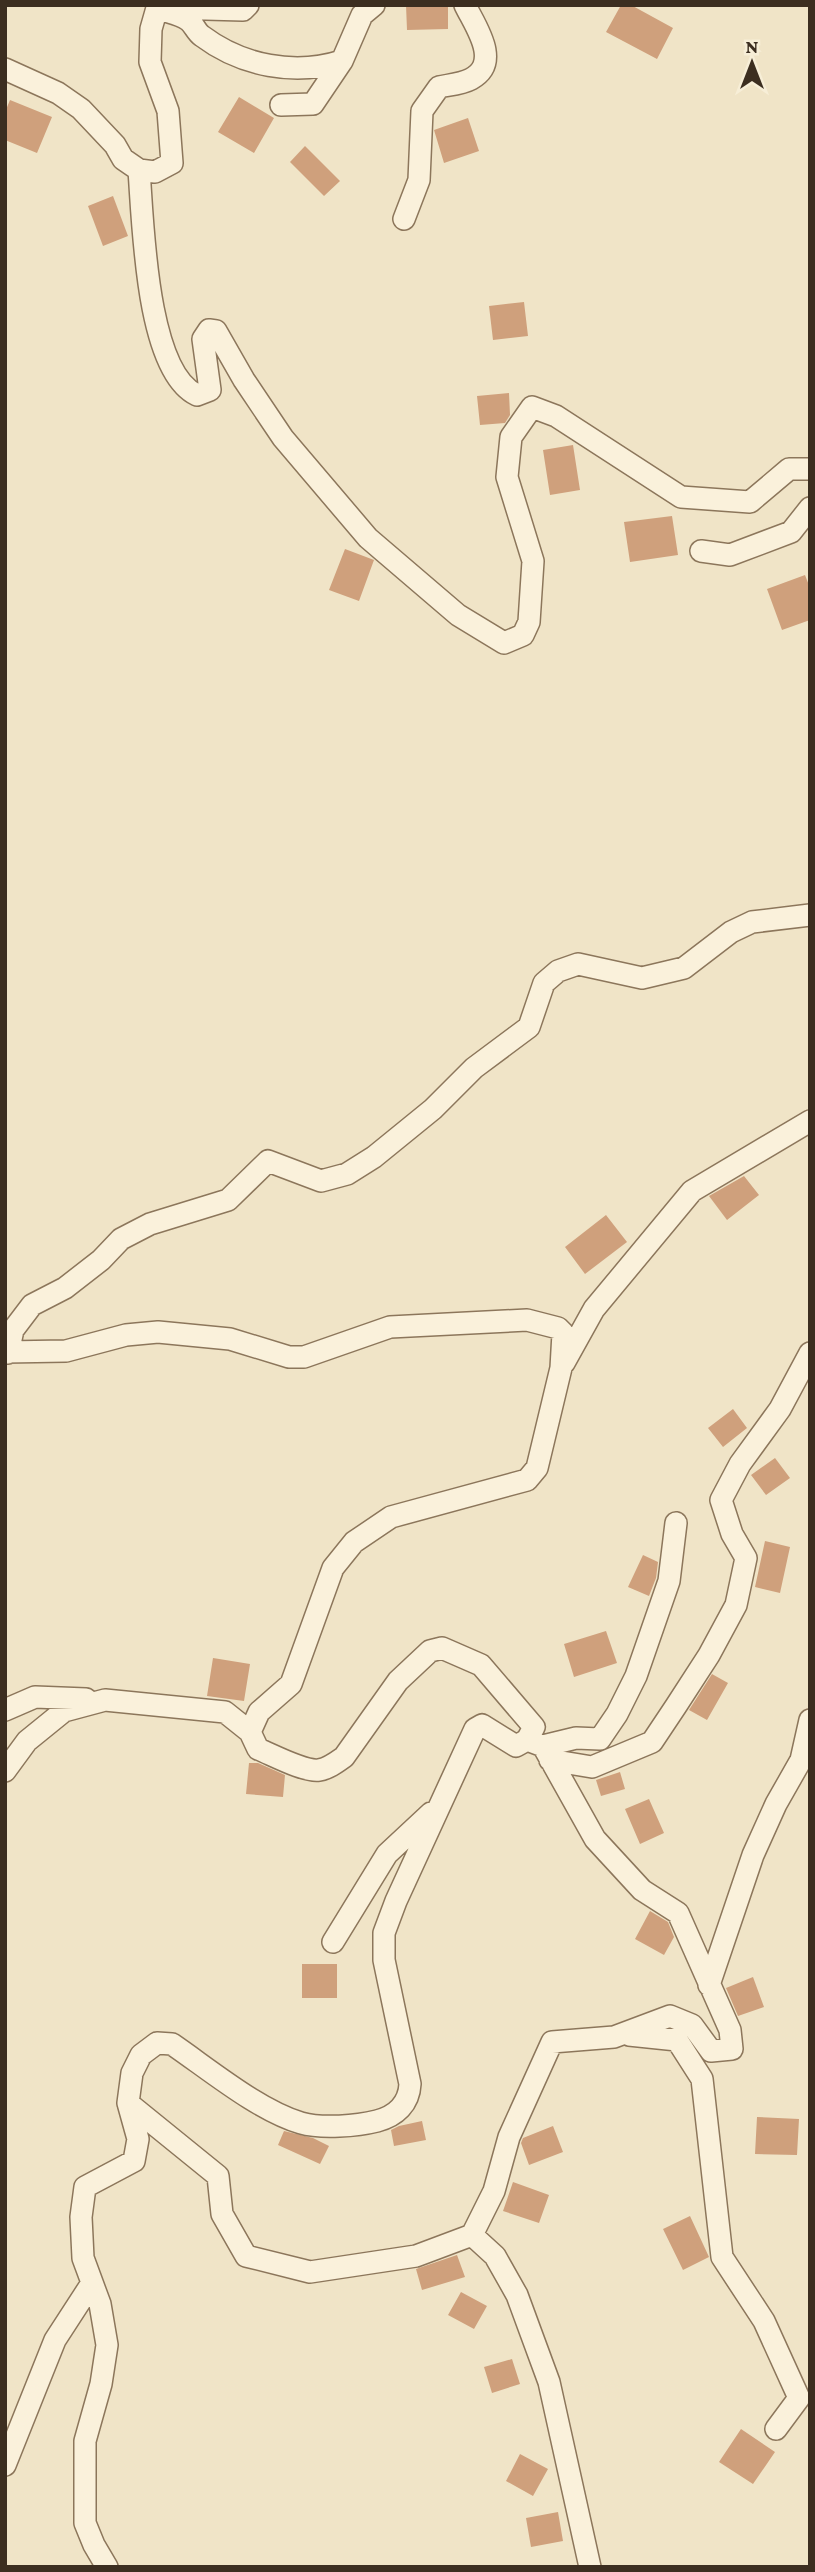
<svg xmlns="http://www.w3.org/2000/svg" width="815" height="2572" viewBox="0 0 815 2572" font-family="'Crimson Pro',serif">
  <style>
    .building { fill: #cfa07c }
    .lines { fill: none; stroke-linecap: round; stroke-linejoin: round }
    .minor-casing { stroke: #8c765b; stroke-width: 24 }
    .minor { stroke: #faf1db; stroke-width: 21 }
  </style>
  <rect width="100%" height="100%" fill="#f0e4c7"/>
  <path class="building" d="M406,5H448V29L407,30Z
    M621,5H631L673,28L657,59L606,32Z
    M239,97L274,118L254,153L218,132Z
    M10,100L52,117L37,153L5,140V112Z
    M468,118L479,151L444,163L434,130Z
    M305,146L340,181L324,196L290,162Z
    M113,196L128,236L103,246L88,206Z
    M524,302L528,336L493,340L489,306Z
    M509,393L510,415L505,423L480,425L477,396Z
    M573,445L580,490L550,495L543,450Z
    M672,516L678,555L630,562L624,522Z
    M345,549L374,560L359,601L329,590Z
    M805,575L810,588V620L782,630L767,589Z
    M744,1176L759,1195L727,1220L709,1196Z
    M606,1215L627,1242L585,1274L565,1247Z
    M733,1409L747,1428L723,1447L708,1428Z
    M775,1458L790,1478L766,1495L751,1475Z
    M765,1541L790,1547L780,1593L755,1587Z
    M643,1555L658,1562L656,1578L649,1596L628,1587Z
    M606,1631L617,1663L574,1677L564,1644Z
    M213,1658L250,1664L244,1701L207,1696Z
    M712,1674L728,1683L707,1720L689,1710Z
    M249,1763H258L285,1775L283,1797L246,1794Z
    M620,1772L625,1789L601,1796L596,1780Z
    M649,1799L664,1833L640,1844L625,1809Z
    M650,1911L668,1922L674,1937L664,1955L635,1939Z
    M302,1964H337V1998H302Z
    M753,1977L764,2007L738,2016L726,1988Z
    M757,2117L799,2119L797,2155L755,2154Z
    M422,2121L426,2140L394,2146L391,2130L399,2126Z
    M553,2126L563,2152L529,2165L521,2143L523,2138Z
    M284,2131L313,2138L329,2146L320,2164L278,2145Z
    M513,2182L549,2195L539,2223L503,2211Z
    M690,2216L709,2257L683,2270L663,2229Z
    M457,2255L465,2277L422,2290L416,2269Z
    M461,2292L487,2306L474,2329L448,2315Z
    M512,2359L520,2384L492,2393L484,2367Z
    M741,2429L775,2452L753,2484L719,2462Z
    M520,2454L548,2469L533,2496L506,2481Z
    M558,2512L563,2541L531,2547L526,2518Z"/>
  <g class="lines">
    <g class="minor-casing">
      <path id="minor" d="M168,8L243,10L248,5
        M5,69L58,93L81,109L115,145L123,159L139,170L155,172L172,163L168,111L150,62L151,29L157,8C166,12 180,14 188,20C194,24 196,32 202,36C242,66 295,76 342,61L362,15L374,5
        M281,105L313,104L342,61
        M139,170C143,222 146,371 197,395L210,390L203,339L209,330L216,331L244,380L283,438L368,538L458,615L504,643L523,635L529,622L533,561L507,477L511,437L532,407L556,416L681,497L750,502L789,469H810
        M404,219L419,180L422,111L439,87C448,85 462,84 471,79C502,62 475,26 465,5
        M701,551L730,555L791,532L810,508
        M5,1352L66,1351L126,1335L158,1332L230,1339L289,1357H304L390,1327L527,1320L558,1328L563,1333L561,1368L537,1468L527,1480L391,1517L354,1542L333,1568L291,1684L259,1712L250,1732L258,1749C273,1755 304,1772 319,1770C328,1769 337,1762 344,1757L398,1681L430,1651L442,1648L481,1665L534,1727L527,1740L516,1746L482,1725L475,1729L396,1901L384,1933V1960L410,2084C409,2104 396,2116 377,2121C357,2126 322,2129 301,2123C258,2110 210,2070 172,2044L157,2043L141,2055L132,2073L128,2103L138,2139L134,2161L85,2187L81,2217L83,2258L100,2304L107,2345L101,2384L85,2441V2523L94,2545L107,2567
        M8,1353L13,1330L32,1305L65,1288L101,1260L121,1239L150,1224L228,1200L268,1161L321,1181L347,1174L374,1157L433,1109L474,1068L529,1027L544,983L558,971L578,964L642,978L684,968L731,932L752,922L810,915
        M564,1363L594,1309L692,1191L810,1121
        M5,1710L35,1697L86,1699
        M543,1746L576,1738L600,1739L617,1714L636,1676L669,1581L676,1523
        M550,1760L592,1767L652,1742L676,1706L709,1655L736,1605L746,1558L732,1534L721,1500L740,1464L780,1409L810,1353
        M5,1771L27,1741L64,1711L105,1700L225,1712L250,1732
        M333,1942L387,1854L431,1813
        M709,1985L753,1855L776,1804L801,1760L810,1720
        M629,2035L677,2040L702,2079L722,2257L764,2321L799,2398L776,2429
        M128,2103L218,2176L222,2214L246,2256L310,2272L416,2256L472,2235L494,2191L509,2137L552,2042L614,2037L670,2016L692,2025L711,2051L732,2049L730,2030L678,1913L642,1890L595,1839L543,1746L527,1740
        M472,2235L495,2256L517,2295L549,2382L590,2567
        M5,2465L55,2340L92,2283"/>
    </g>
    <use href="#minor" class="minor"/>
  </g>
  <rect width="815" height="2572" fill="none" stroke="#3c2e20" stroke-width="14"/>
  <g transform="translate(752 63)" stroke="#f7eed7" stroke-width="5" paint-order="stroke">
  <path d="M0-5L12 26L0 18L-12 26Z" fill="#3c2e20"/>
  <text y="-10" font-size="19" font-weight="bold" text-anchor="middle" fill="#3c2e20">N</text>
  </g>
</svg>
